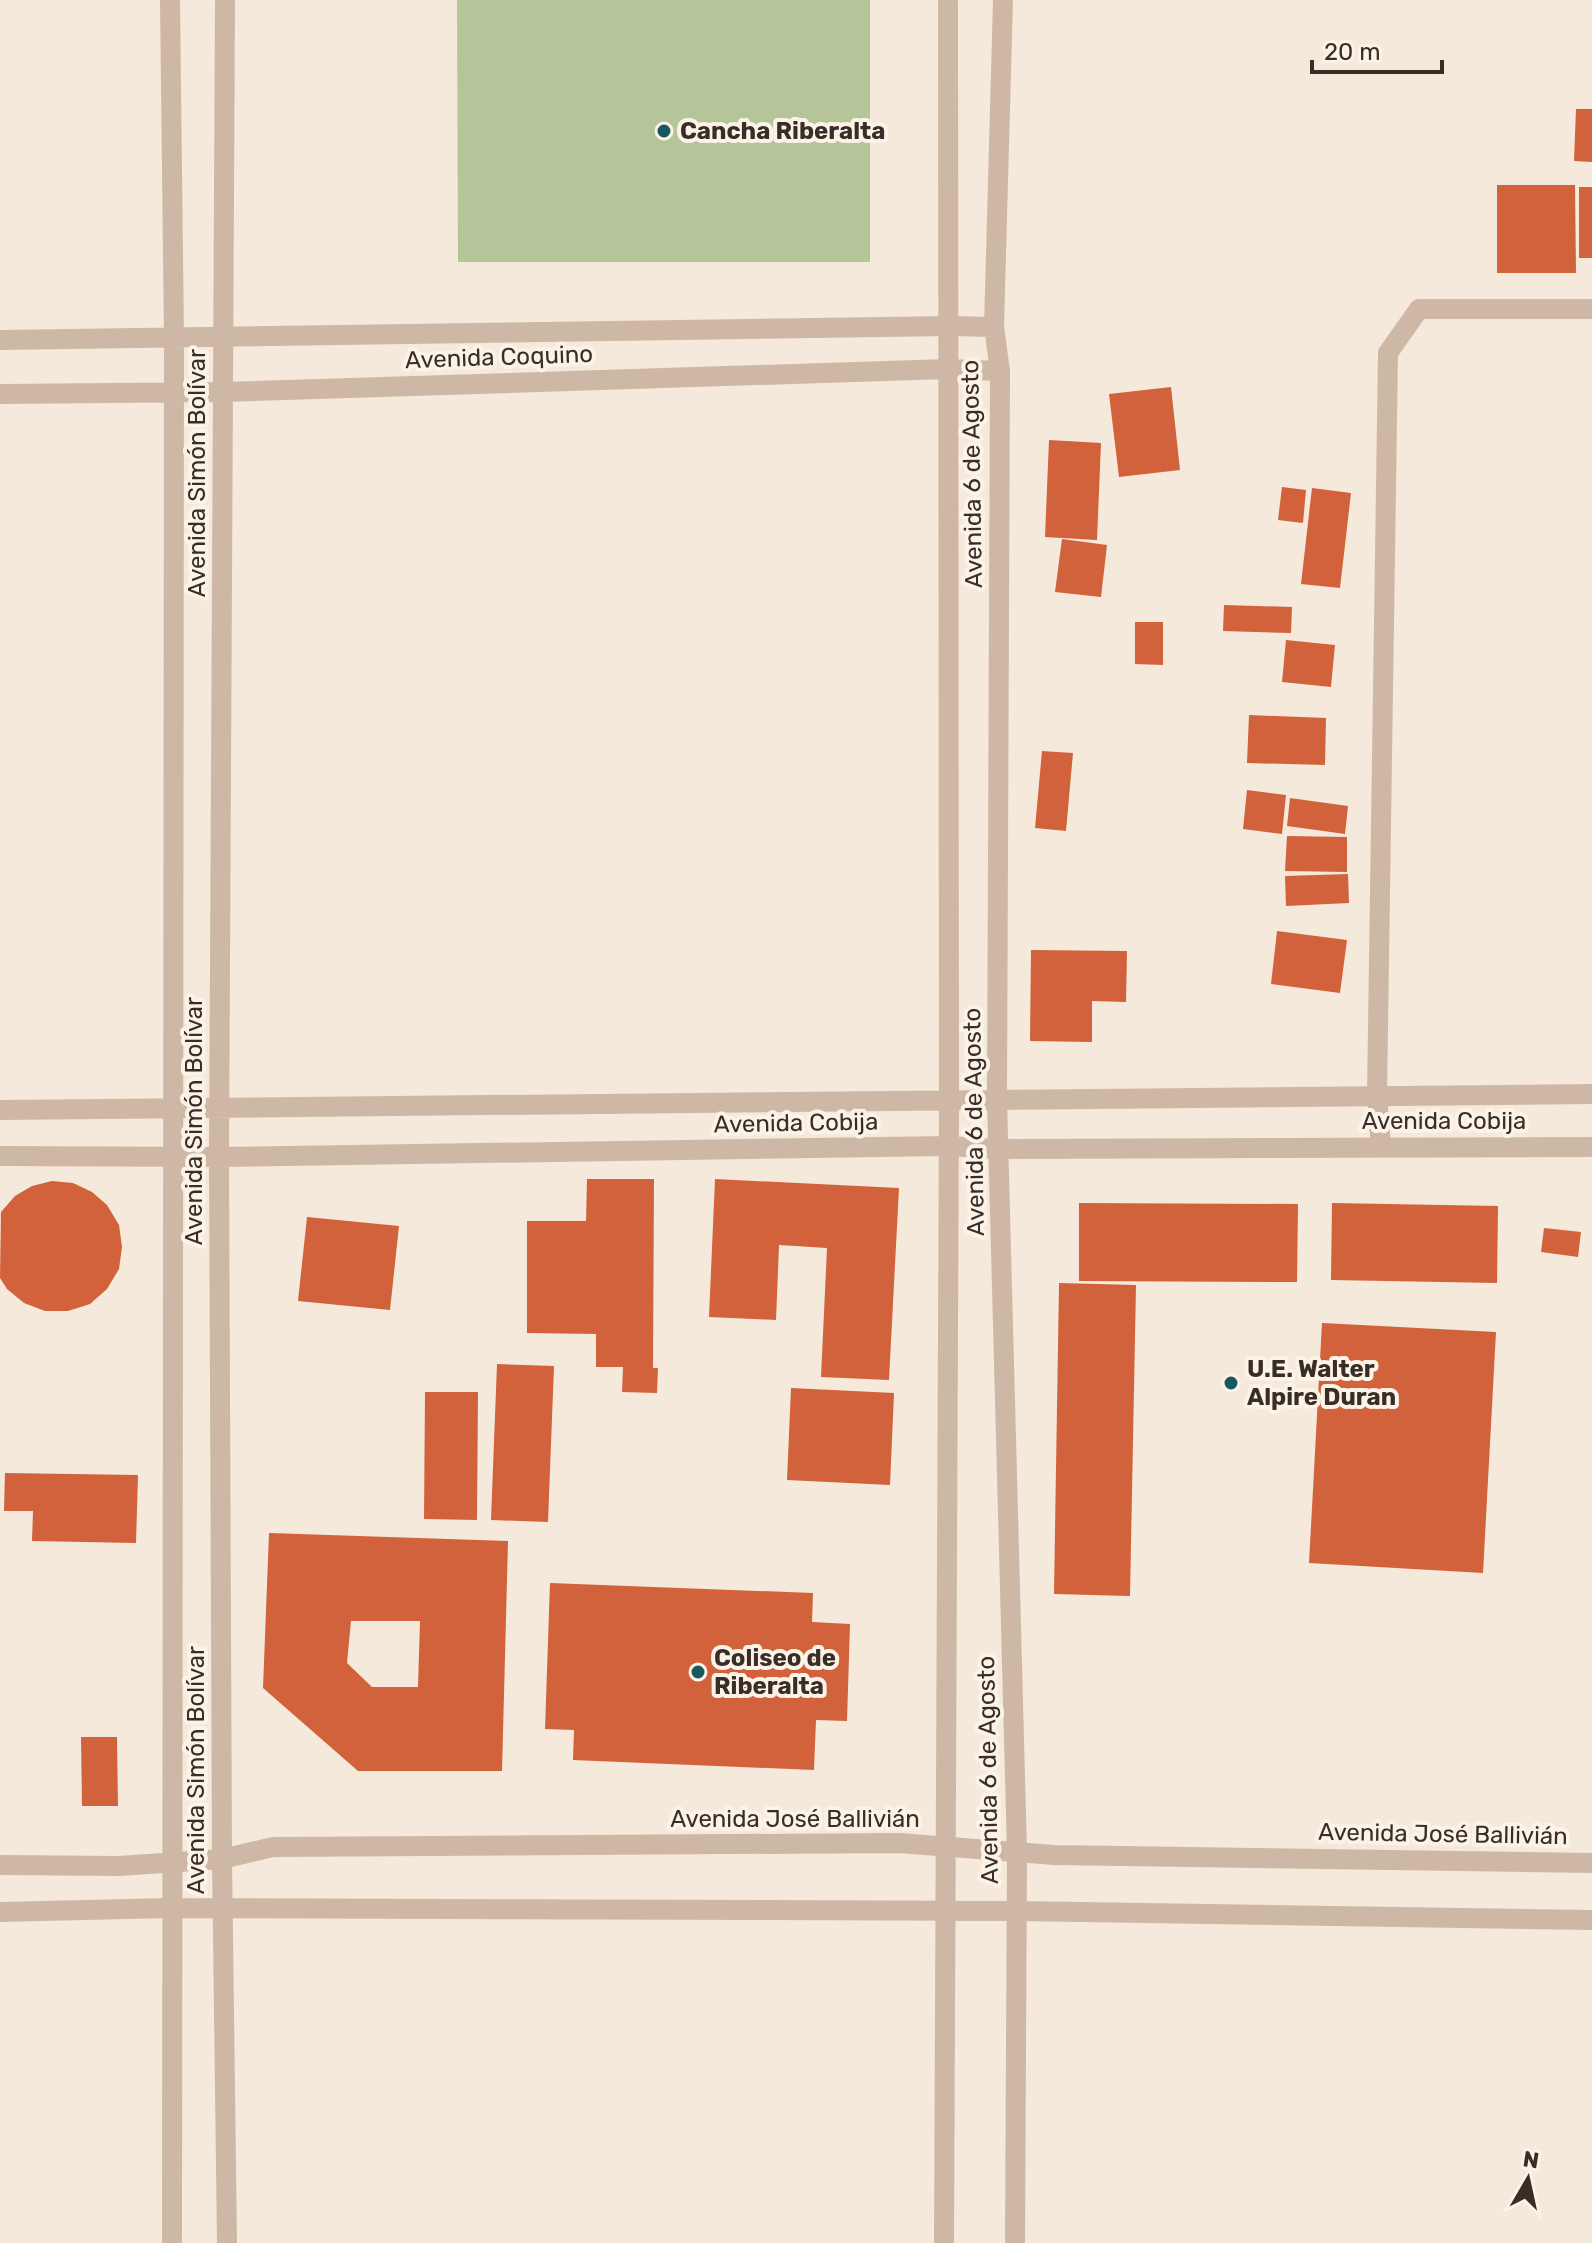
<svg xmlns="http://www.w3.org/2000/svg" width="1592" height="2243" viewBox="0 0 1592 2243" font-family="Rubik,sans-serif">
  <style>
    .green { fill: #b5c599 }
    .building { fill: #d2623b; fill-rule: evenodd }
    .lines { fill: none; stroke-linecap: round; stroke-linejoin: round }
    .lane { stroke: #ceb8a5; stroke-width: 20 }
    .street { stroke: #ceb8a5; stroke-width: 20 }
    .poi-dot { fill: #18595f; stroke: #fbf3e7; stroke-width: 3 }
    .labels { text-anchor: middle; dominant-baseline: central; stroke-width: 8; stroke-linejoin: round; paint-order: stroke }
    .poi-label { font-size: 24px; font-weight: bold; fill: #392d27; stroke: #fbf3e7; text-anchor: start }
    .street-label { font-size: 24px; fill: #392d27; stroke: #fbf3e7 }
  </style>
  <rect width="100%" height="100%" fill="#f4e9da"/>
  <path class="green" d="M457,0H870V262H458Z"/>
  <path class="building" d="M1576,109H1592V162L1574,161Z
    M1497,185H1575L1576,273H1497Z
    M1579,187H1592V258H1579Z
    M1171,387L1180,470L1119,477L1109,394Z
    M1049,440L1101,443L1097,540L1045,537Z
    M1282,487L1306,490L1303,523L1278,520Z
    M1312,488L1351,493L1340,588L1301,584Z
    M1062,539L1107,545L1101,597L1055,592Z
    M1224,605L1292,607L1291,633L1223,631Z
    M1135,622H1163V665L1135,664Z
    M1286,640L1335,645L1331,687L1282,682Z
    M1249,715L1326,718L1325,765L1247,763Z
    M1042,751L1073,753L1066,831L1035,828Z
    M1247,790L1286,795L1282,834L1243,829Z
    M1290,798L1348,806L1345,834L1287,826Z
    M1287,836L1347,837V872L1285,871Z
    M1348,874L1349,903L1286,906L1285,876Z
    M1277,931L1347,940L1340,993L1271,984Z
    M1031,950L1127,951L1126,1002L1092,1001V1042L1030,1041Z
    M587,1179H654L653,1368H658L657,1393L622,1392L623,1367H596V1334L527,1333V1221H586Z
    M715,1179L899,1188L889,1380L821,1377L827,1248L779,1245L776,1320L709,1317Z
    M52,1181L73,1183L92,1192L107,1205L119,1225L122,1247L119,1269L107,1289L90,1304L68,1311H45L24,1303L7,1289L0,1278L1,1212L15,1196L32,1186Z
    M1079,1203L1298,1204L1297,1282L1079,1281Z
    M1332,1203L1498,1206L1497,1283L1331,1280Z
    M307,1217L399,1226L390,1310L298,1301Z
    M1544,1228L1581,1232L1578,1257L1541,1252Z
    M1059,1283L1136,1285L1130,1596L1054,1594Z
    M1322,1323L1496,1332L1483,1573L1309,1563Z
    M497,1364L554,1366L548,1522L491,1520Z
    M791,1388L894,1393L890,1485L787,1480Z
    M425,1392H478L477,1520L424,1519Z
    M5,1473L138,1475L136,1543L32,1541L33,1511H4Z
    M269,1533L508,1541L502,1771H358L263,1688ZM351,1621H420L418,1687H372L347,1663Z
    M550,1583L813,1593L812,1622L850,1624L847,1721L816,1720L814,1770L573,1760L574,1730L545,1729Z
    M81,1737H117L118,1806H82Z"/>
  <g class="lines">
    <path class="lane" d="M1381,1147L1377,1095L1388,353L1419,309H1592"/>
    <path class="street" d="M170,0L174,339L172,2243
      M225,0L219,1157L222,1859L227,2243
      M1003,0L994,327L1000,371L997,1099L1017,1852L1015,2243
      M0,340L950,326L994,327
      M0,394L224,392L948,369L1000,371
      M0,1110L1592,1094
      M0,1156L219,1157L948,1146L999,1149L1592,1147
      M0,1865L119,1866L222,1859L273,1847L899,1843L1054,1855L1592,1863
      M0,1912L171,1908L1017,1911L1592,1920
      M944,2243L949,1102L948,0"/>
  </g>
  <g class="poi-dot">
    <circle cx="664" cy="131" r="8"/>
    <circle cx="1231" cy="1383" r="8"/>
    <circle cx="698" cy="1672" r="8"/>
  </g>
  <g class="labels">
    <g class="poi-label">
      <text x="680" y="131">Cancha Riberalta</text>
      <text x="1247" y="1369">U.E. Walter<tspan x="1247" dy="28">Alpire Duran</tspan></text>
      <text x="714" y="1658">Coliseo de<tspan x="714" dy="28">Riberalta</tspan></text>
    </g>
    <g class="street-label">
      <text transform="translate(499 357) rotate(-2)">Avenida Coquino</text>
      <text transform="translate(197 473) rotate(-90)">Avenida Simón Bolívar</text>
      <text transform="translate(972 474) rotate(-91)">Avenida 6 de Agosto</text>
      <text transform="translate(194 1121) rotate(-90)">Avenida Simón Bolívar</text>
      <text x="1444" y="1121">Avenida Cobija</text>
      <text transform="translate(974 1122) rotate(-91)">Avenida 6 de Agosto</text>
      <text transform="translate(796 1123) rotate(-1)">Avenida Cobija</text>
      <text transform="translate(196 1770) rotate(-90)">Avenida Simón Bolívar</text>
      <text transform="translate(988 1770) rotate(-91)">Avenida 6 de Agosto</text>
      <text x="795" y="1819">Avenida José Ballivián</text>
      <text transform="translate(1443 1834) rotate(1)">Avenida José Ballivián</text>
    </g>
  </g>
  <g transform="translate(1528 2179) rotate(9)" stroke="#fbf3e7" stroke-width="6" paint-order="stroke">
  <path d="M0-6L14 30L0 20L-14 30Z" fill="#392d27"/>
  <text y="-12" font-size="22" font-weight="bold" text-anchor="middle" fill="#392d27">N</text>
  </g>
  <path d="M1312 60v12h130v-12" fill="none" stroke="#392d27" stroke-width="4"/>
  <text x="1324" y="60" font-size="24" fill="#392d27" stroke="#fbf3e7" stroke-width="6" paint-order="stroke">20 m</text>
</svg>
